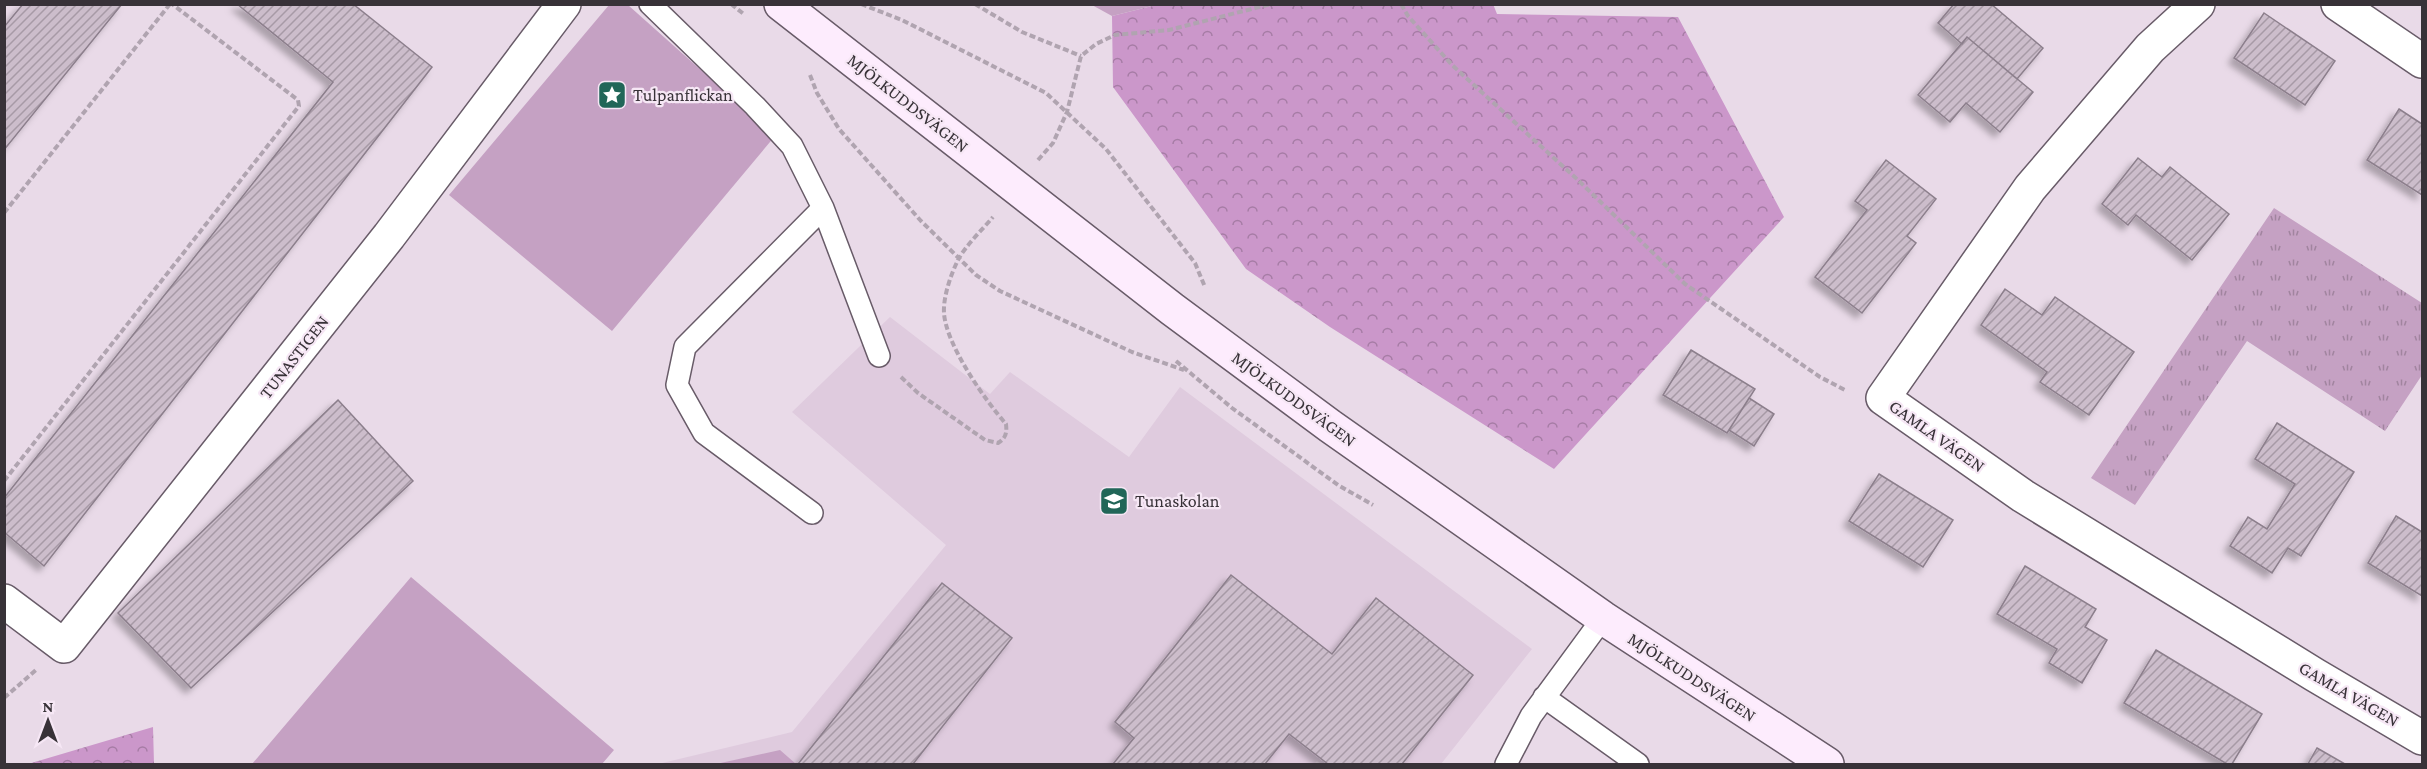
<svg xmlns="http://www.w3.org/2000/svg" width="2427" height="769" viewBox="0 0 2427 769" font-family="'Crimson Pro',serif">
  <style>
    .built { fill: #dfcbde }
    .grass { fill: url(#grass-tufts) }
    .forest { fill: url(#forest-crowns) }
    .green { fill: #c5a1c3 }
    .building { fill: url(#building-hatch); stroke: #8c7f8c; stroke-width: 1.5; filter: url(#shadow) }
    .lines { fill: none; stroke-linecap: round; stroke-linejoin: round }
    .lane-casing { stroke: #685b68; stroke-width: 24 }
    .street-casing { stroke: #685b68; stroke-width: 36 }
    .secondary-casing { stroke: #685b68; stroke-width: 36 }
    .path { stroke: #b0a4b0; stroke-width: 4; stroke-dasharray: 6 3; stroke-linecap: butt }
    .lane { stroke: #fff; stroke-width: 21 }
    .street { stroke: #fff; stroke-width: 33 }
    .secondary { stroke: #fdecfd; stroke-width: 33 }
    .labels { text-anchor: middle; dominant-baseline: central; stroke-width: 4.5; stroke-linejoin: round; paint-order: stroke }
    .poi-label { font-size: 18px; fill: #383238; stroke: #f6e7f5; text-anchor: start }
    .street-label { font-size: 18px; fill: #383238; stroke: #f6e7f5 }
  </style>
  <defs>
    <pattern id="grass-tufts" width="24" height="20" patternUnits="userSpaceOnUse" patternTransform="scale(1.5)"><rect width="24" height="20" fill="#c5a1c3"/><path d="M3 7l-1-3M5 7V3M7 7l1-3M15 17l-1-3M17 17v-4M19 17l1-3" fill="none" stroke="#a1849f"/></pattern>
    <pattern id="forest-crowns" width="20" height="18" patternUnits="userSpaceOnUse" patternTransform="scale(1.5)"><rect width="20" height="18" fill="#cb97ca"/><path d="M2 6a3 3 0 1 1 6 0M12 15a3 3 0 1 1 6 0" fill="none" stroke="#a67ca5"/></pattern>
    <pattern id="building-hatch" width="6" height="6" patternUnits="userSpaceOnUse" patternTransform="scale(1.5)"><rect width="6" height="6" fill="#ccbdcb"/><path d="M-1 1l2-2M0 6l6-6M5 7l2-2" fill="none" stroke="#a79aa6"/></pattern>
    <filter id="shadow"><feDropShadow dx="-5.5" dy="5.5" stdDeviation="3" flood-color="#0004"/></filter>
  </defs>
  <rect width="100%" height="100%" fill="#e9dae8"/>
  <path class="built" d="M890,317L990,394L1010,372L1129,457L1180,387L1532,649L1441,764H1321L1317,761L1314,764H658L792,732L946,545L792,412Z"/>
  <path class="grass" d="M2274,208L2422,303V375L2385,431L2247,341L2135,505L2091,478Z"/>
  <path class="forest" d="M1156,5L1493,4L1497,14L1678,17L1784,217L1554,469L1330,327L1246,269L1113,87L1112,16Z
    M153,727L154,764H28Z"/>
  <path class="green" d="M609,5H628L775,136L612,331L449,195Z
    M1092,5V4L1156,5L1112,16Z
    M411,577L614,750L602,764H252Z
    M780,750L796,764H716Z"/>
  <path class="building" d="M23,4H122L4,150V27Z
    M237,4H353L432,67L44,566L4,532V498L333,82Z
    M1954,4H1991L2043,48L2017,79L1967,37L1962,44L1938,23Z
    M2264,13L2335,61L2305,105L2234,58Z
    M1967,37L2033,92L2000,132L1966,103L1950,122L1918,95Z
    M2399,109L2422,124V195L2367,160Z
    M2138,158L2162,177L2170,167L2229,214L2192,260L2136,215L2128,225L2102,204Z
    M1886,160L1936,199L1907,236L1916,243L1862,313L1815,277L1867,210L1855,201Z
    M2005,289L2042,315L2055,297L2134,352L2089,415L2040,382L2047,372L1981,325Z
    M1691,350L1755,389L1727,433L1663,395Z
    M1749,398L1774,414L1754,446L1729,430Z
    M338,400L413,481L191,688L118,613Z
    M2277,423L2354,472L2301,556L2288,548L2272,573L2230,546L2248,517L2267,529L2295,484L2255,459Z
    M1879,474L1953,520L1923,567L1849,521Z
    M2396,516L2422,532V596L2368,563Z
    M2025,566L2096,609L2085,627L2107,640L2082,683L2049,663L2057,649L1997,614Z
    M1231,575L1332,654L1376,598L1473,675L1402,764H1328L1289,734L1265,764H1113L1134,738L1115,722Z
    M942,583L1012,638L913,764H798Z
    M2156,650L2262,714L2232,764H2227L2124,703Z
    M2317,748L2345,764H2308Z"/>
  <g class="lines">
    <g class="lane-casing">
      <path id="lane" d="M650,4L755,106L792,146L823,208L879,356
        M812,513L704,433L677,385L685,347L823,208
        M1544,697L1638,764
        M1506,764L1531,716L1603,618"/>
    </g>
    <g class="street-casing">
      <path id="street" d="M2198,4L2150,48L2030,188L1883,398L2023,496L2315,675L2422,738
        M2338,4L2422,61
        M4,601L64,646L389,236L564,4"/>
    </g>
    <g class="secondary-casing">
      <path id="secondary" d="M781,4L1172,309L1330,426L1603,618L1827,764"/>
    </g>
    <path class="path" d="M731,4L745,15
      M861,4L902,20L1046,93L1106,149L1195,263L1205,287
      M975,4L1022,32L1081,56
      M1401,4L1408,16L1452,65L1579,181L1685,284L1820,377L1847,391
      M810,75L817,93L839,129L921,221L976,275L1000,291L1132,352L1184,370
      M1038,160L1053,143L1067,112L1081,56L1096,44L1115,35L1169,30L1271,4
      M4,213L170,4
      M1176,361L1232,408L1338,485L1373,505
      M901,377L918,393L985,440L998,443C1006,438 1007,433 1006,424C985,400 946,345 944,313C943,297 951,274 958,260C966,245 982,230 993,217
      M4,481L299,106L298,100L172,4
      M4,698L36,670"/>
    <use href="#lane" class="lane"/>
    <use href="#street" class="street"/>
    <use href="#secondary" class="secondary"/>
  </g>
  <defs>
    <g id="sight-square" transform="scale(1.5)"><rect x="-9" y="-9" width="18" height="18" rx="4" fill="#216658" stroke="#f6e7f5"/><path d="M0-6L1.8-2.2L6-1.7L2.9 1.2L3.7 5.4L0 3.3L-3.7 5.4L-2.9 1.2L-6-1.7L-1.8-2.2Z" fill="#fff"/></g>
    <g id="school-square" transform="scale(1.5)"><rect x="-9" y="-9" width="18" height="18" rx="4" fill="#216658" stroke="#f6e7f5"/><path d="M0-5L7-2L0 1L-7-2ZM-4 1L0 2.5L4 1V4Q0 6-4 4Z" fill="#fff"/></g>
  </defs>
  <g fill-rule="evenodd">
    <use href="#sight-square" x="612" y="95"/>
    <use href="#school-square" x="1114" y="501"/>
  </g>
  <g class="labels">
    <g class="poi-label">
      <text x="633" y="95">Tulpanflickan</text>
      <text x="1135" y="501">Tunaskolan</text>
    </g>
    <g class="street-label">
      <text transform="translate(908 103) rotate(38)">MJÖLKUDDSVÄGEN</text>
      <text transform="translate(294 357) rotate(-52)">TUNASTIGEN</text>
      <text transform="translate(1294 399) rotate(36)">MJÖLKUDDSVÄGEN</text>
      <text transform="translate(1937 436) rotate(35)">GAMLA VÄGEN</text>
      <text transform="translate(1692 677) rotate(33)">MJÖLKUDDSVÄGEN</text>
      <text transform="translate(2349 694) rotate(30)">GAMLA VÄGEN</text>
    </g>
  </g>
  <rect width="2427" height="769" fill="none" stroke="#383238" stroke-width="12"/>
  <g transform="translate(48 721)" stroke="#f6e7f5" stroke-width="4.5" paint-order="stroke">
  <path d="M0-4.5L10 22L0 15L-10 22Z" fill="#383238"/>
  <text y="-9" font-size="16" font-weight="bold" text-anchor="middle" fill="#383238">N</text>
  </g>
</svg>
